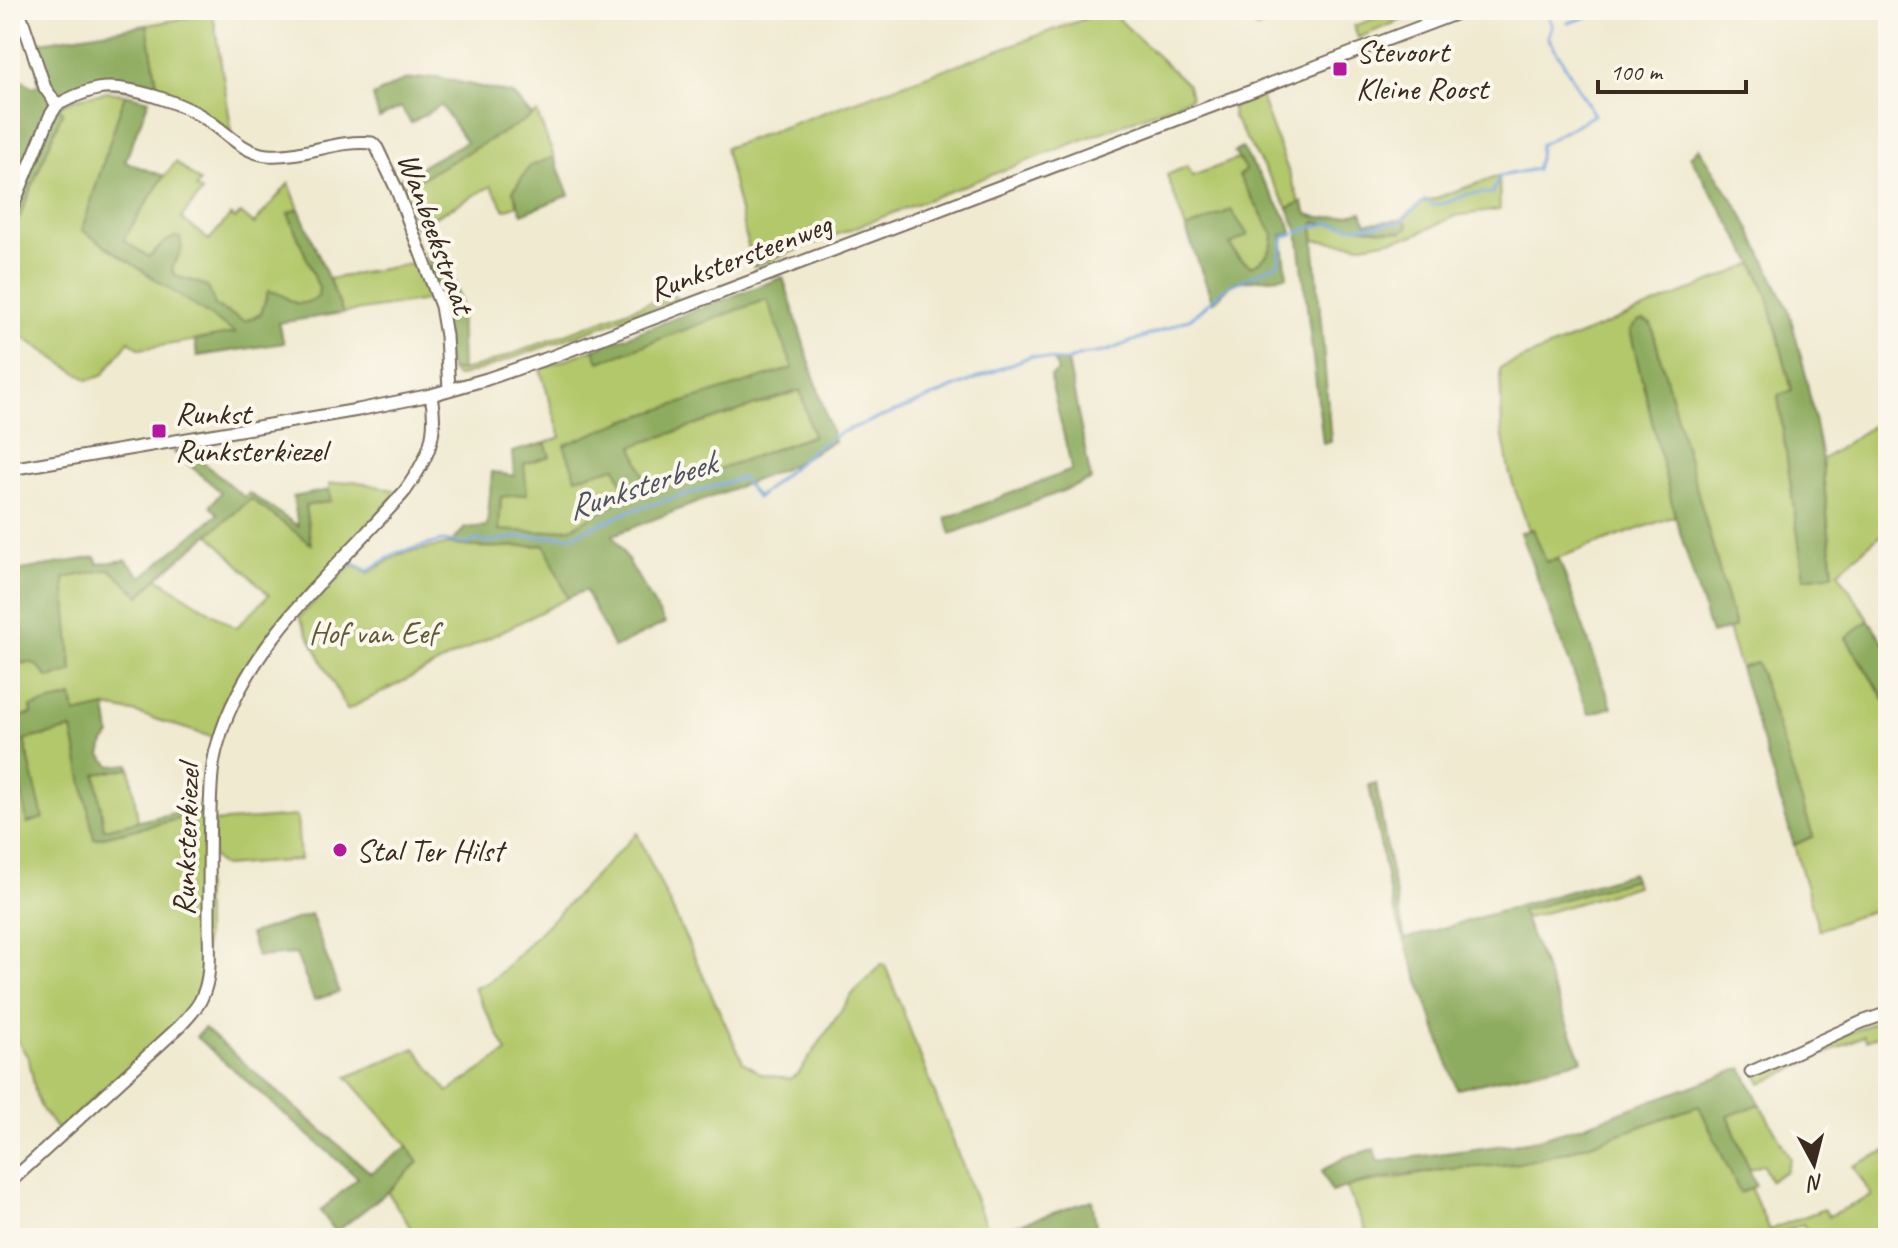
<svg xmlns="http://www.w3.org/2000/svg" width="1898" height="1248" viewBox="0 0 1898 1248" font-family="Caveat,sans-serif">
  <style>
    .green { fill: #b3c86b; stroke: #777944; stroke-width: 2 }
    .forest { fill: #8eac5f; stroke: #646b3e; stroke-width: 2; fill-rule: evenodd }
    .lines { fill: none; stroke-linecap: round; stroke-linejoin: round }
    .stream { stroke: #73a2dc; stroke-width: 3 }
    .minor-casing { stroke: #7a6d5d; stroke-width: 15 }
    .minor { stroke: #fff; stroke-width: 11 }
    .poi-dot { fill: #b5179e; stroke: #fbf7ec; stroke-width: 3 }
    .labels { text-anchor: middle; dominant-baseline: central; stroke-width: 8; stroke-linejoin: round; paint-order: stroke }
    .poi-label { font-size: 32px; fill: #3b2a1e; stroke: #fbf7ec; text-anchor: start }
    .street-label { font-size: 32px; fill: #3b2a1e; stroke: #fbf7ec }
    .park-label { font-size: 32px; fill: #5f5935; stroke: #fbf7ec }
    .water-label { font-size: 34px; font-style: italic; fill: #4f5460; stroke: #fbf7ec }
  </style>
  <rect width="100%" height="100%" fill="#fbf7ec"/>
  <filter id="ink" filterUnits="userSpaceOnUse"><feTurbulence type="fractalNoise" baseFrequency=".0125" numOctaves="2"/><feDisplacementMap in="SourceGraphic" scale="16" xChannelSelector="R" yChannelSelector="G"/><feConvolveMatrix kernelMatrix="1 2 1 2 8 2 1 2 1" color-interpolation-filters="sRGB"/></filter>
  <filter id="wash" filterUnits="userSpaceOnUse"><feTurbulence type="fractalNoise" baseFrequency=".006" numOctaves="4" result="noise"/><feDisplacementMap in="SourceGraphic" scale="32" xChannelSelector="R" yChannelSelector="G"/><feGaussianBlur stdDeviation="1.8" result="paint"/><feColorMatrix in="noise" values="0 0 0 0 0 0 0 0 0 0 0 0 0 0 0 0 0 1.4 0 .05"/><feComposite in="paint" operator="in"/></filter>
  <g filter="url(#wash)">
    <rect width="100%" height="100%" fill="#f0ead1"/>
    <path class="green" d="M1109,10L1188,85L1191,98L753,267L725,148Z
      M1227,10H1289L1290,17L1256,29L1253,21H1226Z
      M1397,10H1426L1358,38L1354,26Z
      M213,13L232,133L197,108L159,95L147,25Z
      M108,92L125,94L82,230L237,334L140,349L129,341L102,376L88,380L10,329V240L63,111L56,107L77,98Z
      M1260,95L1300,203L1288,208L1233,117L1232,107Z
      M537,113L554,157L530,166L513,191L518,205L505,210L491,186L416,227L402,189Z
      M1238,159L1247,171L1240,176L1273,234C1273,251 1266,260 1251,266C1224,249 1230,239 1231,210L1186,229L1167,175L1187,166L1192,176Z
      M176,162L200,182L196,188L202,192L181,218L209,240L231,215L235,219L241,213L254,224L289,183L299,209L288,213L319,288L318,297C288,314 293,293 268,292L261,314L245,321L216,307L192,280L179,279L173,272L172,266L177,261L174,237L163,244L149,257L123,240L164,176Z
      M1499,176L1500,210L1455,216L1413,236L1363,245L1315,240L1313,227L1315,222L1370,229L1406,222L1401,220L1422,203Z
      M420,262L433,299L343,313L329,279Z
      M1754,264L1768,297L1792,391L1778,396L1804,578L1833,573L1822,460L1888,415V528L1838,572L1869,620L1846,638L1888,706V905L1819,930L1794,845L1812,837L1757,663L1740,668L1728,629L1735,627L1651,324L1630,330L1675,516L1546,562L1533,529L1529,530L1510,475L1502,432L1500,368Z
      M674,293L677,299L483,369L457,377L450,370L462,371L486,364Z
      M767,298L793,368L624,421L616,467L627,497L571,528L540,532L499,531L501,497L524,464L550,456L545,443L561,437L540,369L594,349L600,362Z
      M801,390L813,435L650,494L633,446Z
      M354,481L398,491L261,644L248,665L215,738L133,712L106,707L75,714L72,697L31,708L33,714L10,719V665L30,662L39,667L48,678L72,671L64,578L110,569L140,596L157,578L236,628L269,595L209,534L251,499L310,542L305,506L330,501L329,484Z
      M450,544C481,550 513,547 545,545L568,598L347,710L299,617L352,564L368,573L400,554Z
      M72,729L95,839L204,813L205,940L203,982L193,1005L179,1021L58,1131L41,1108L36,1096L29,1059L10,1030V730L28,823L43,818L24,740Z
      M130,768L138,821L104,830L96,774Z
      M297,816L300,860L224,866L219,864L213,857V822Z
      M637,833L743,1062L762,1074L790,1079L799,1073L851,996L881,964L885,965L989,1234L977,1238H407L414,1233L387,1191L418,1162L408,1146L347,1077L415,1048L448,1092L507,1052L474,988L485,984L497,976Z
      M1634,879L1636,886L1524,919L1521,911Z
      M1888,1016V1031L1866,1041L1863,1036L1761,1084L1756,1074Z
      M1760,1104L1790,1158L1786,1171L1770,1180L1763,1164L1750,1170L1728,1116Z
      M1699,1105L1740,1192L1751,1189L1769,1230L1824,1209L1829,1216L1872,1196L1853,1166L1888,1150V1238H1811L1803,1224L1765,1238H1369L1346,1187L1450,1169L1515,1164L1568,1152Z"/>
    <path class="forest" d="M147,25L159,95C122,89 81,75 50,104L63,111L10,240V73L33,87L39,85L34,43Z
      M436,77L512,94L532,116L402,189L398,179L466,142L441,105L411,123L401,107L379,118L373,96L404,80Z
      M125,94L149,100L125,162L164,176L123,240L149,257L163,244L174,237L180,238L182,248C181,252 174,263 173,266C167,282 200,278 208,288C211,293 213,301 216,307L245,321L261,314L268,291C293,293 288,314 318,297L319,288L288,213L299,209L343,313L278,323L284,343L197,356L195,340L235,333L82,230Z
      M1242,148L1290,224L1292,233L1282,235L1287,276L1236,282L1230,286L1213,303L1186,229L1231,210L1248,235L1230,245L1237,257L1251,266C1266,260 1273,251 1273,234L1239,176L1246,170L1234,152Z
      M1699,148L1741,212L1788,308L1805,372L1821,454L1833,574L1804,578L1778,396L1792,390L1768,297L1758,271L1690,156Z
      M554,157L569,195L522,214L513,191L530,166Z
      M1302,202L1307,214C1325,221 1343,216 1362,212L1366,223L1401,220L1406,222L1408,226L1402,232C1373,230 1344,224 1315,222L1313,227L1331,442L1323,443L1298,231L1288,208Z
      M425,241H436L443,245L460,301L462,371L450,370L424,248Z
      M783,277L834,441L784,469L613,535L665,623L614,648L585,590L568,598L545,545C513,546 481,550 450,544L465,528L487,526L492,472L514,476L512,452L545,443L550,456L524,464L527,494L501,497L499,530L540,532L571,528L627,497L616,467L576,478L564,445L624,421L793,368L767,299L599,362L594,349ZM800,390L813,436L650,493L633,446Z
      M1643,320L1651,324L1735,627L1711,634L1675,516L1630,330L1637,322Z
      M1054,360L1068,362L1091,480L951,534L946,518L1072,470L1050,377L1058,371Z
      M188,450L244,497L249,493L298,526L293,497L329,490L331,501L305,506L311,544L251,499L157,578L140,596L110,569L64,578L72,672L48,678L39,667L30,662L10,665V572L96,557L98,564L126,560L142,577L218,514L210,506L221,492L174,452Z
      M1533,529L1546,562L1559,559L1612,707L1589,714L1520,533Z
      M1869,620L1888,649V704L1846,638Z
      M1757,663L1813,836L1794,845L1740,668Z
      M72,697L75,714L106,707L110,735L104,743L101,755L111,766L129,764L130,768L96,774L104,829L205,806L204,813L94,839L72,729L24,740L43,818L27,823L10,730V719L32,714L31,707Z
      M1376,783L1389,862L1405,939L1632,873L1634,879L1521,911L1582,1060L1457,1089L1395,913L1388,887L1369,785Z
      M311,914L339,992L314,1000L296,954L257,957L250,934Z
      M204,1028L371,1173L408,1146L418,1162L391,1189L336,1232L320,1211L358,1178L196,1037Z
      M1742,1068L1760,1104L1728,1116L1756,1186L1740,1193L1699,1106C1639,1126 1581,1151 1518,1163C1500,1166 1481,1167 1463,1168C1420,1172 1372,1177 1331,1192L1322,1171L1345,1157L1374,1149L1378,1162L1527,1142L1582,1126Z
      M1092,1200L1098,1238H977L989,1234Z"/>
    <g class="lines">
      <path class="stream" d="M1546,10L1552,25
        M1568,23L1608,10
        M1297,232L1327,223L1355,227L1401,222L1425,200L1433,205L1446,203L1468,194L1492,193L1500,176L1536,169L1539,158L1540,145L1594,115L1548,37L1552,26
        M832,438L842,432L900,410L1031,356L1056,361H1067L1081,355L1104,352L1165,329L1191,318L1227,287L1278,264L1284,237L1293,234
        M351,562L368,571L396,553L442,541L467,544L475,540L486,542L518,537L572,536L630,511L742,478L757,498L815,448L827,441"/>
    </g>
  </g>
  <g filter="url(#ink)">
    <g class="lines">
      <g class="minor-casing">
        <path id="minor" d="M19,10L45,88L57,105
          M57,105C70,98 83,92 97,89C127,83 185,104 209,121C227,133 244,153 267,155C302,158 337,139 372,143L377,148L396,188L441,306L446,336L449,390
          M10,213L50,116L57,105
          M10,469L358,410L431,395L487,379L554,356L1465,10
          M1751,1072L1862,1022L1888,1013
          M10,1182L180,1026C188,1017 198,1008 202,997C212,976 209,947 209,925C209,886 209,848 210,809C211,787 211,765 218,743C246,643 339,567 405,491C428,458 439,436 431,395"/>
      </g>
      <use href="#minor" class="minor"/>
    </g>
  </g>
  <g class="poi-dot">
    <rect x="1332" y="61" width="16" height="16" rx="4"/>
    <rect x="151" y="423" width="16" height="16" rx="4"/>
    <circle cx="340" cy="850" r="8"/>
  </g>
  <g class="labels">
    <g class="poi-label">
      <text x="1356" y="51">Stevoort<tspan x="1356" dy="37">Kleine Roost</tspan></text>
      <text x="175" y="413">Runkst<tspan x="175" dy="37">Runksterkiezel</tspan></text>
      <text x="356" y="850">Stal Ter Hilst</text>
    </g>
    <g class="street-label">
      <text transform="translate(436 233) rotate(70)">Wanbeekstraat</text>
      <text transform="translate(740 257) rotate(-21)">Runkstersteenweg</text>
      <text transform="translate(186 840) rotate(-88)">Runksterkiezel</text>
    </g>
    <g class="park-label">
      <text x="373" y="632">Hof van Eef</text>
    </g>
    <g class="water-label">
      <text transform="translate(641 485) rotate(-18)">Runksterbeek</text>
    </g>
  </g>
  <rect width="1898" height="1248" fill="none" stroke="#fbf7ec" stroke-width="40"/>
  <g transform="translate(1814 1164) rotate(173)" stroke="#fbf7ec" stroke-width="6" paint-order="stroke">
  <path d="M0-6L14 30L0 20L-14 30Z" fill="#3b2a1e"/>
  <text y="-12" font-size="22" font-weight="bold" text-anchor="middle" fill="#3b2a1e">N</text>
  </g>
  <path d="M1598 80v12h148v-12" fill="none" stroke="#3b2a1e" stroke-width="4"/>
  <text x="1610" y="80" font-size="24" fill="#3b2a1e" stroke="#fbf7ec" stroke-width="6" paint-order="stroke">100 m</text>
</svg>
